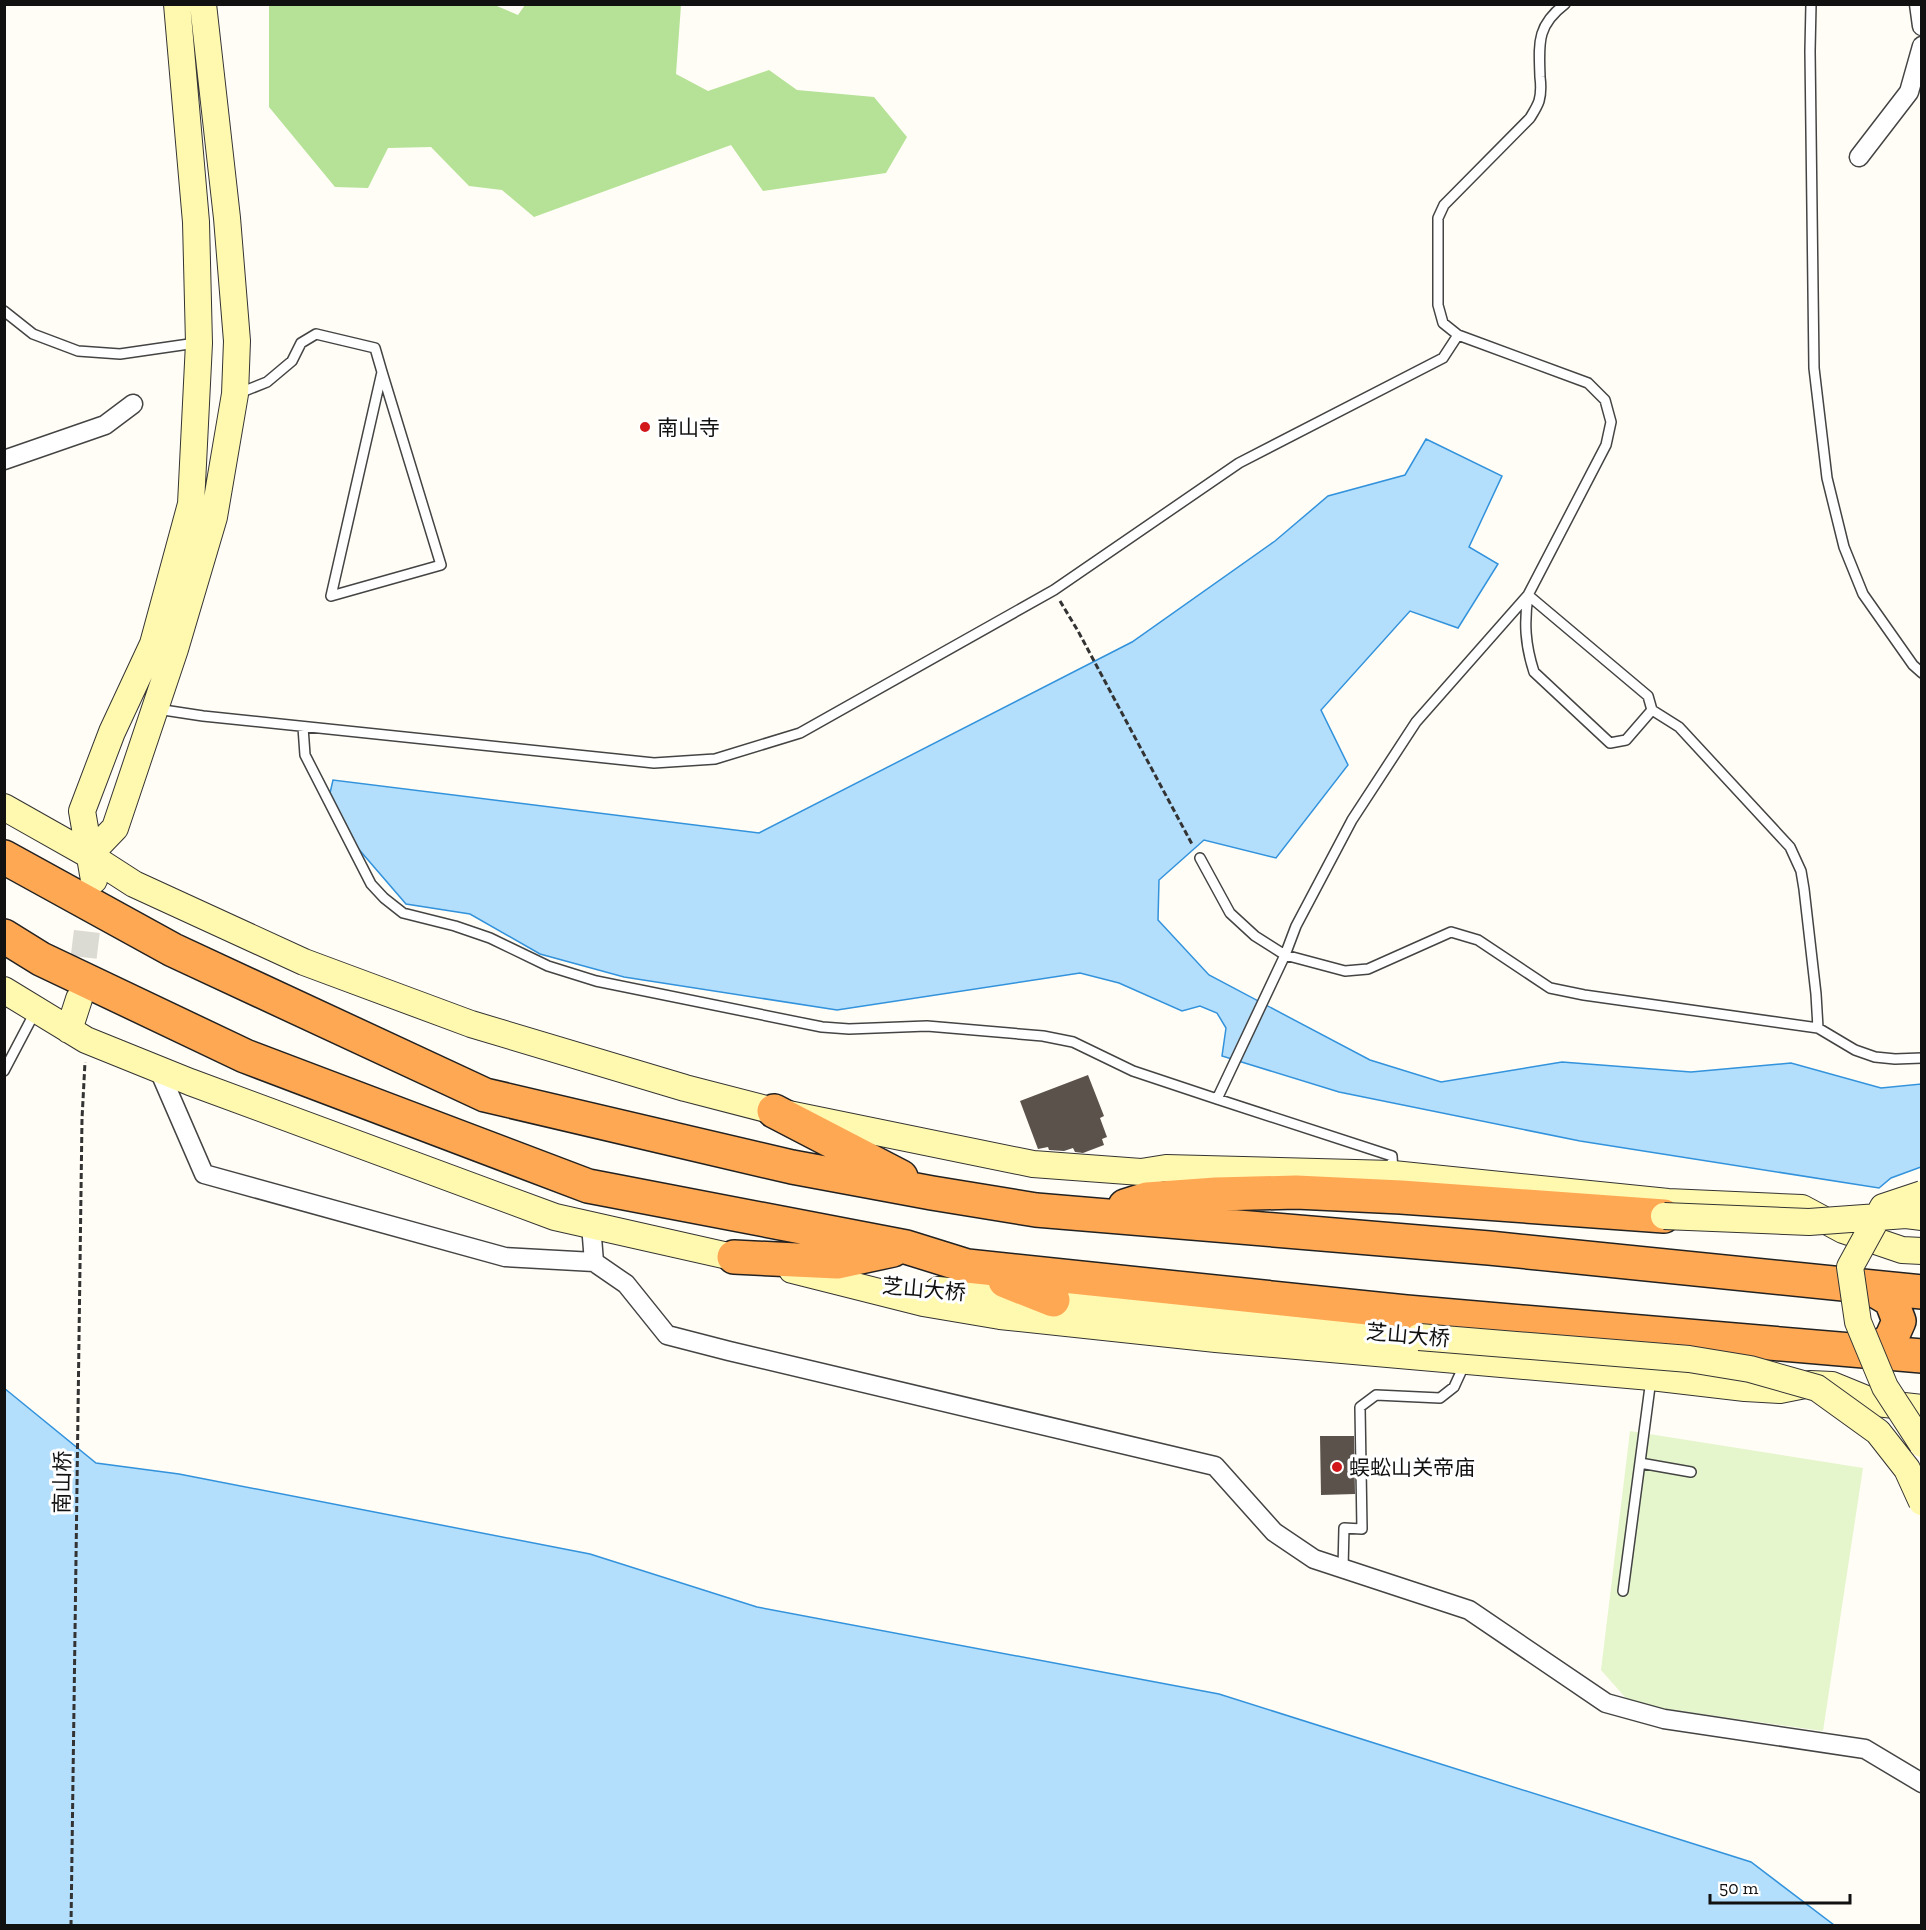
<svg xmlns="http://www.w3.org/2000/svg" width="1926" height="1930" viewBox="0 0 1926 1930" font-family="'Zilla Slab','Noto Sans SC',serif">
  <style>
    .forest { fill: #b5e296 }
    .pitch { fill: #e5f5cc }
    .water { fill: #b3dffd; stroke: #3292dc; stroke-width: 1.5 }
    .building { fill: #5b524c }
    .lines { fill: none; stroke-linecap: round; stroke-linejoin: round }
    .secondary-tunnel { stroke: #dbdad3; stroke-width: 26; stroke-dasharray: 26 13; stroke-linecap: butt }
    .lane-casing { stroke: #444; stroke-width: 12 }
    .street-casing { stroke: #444; stroke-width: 21 }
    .secondary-casing { stroke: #333; stroke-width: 28 }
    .highway-casing { stroke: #222; stroke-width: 36 }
    .path { stroke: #333; stroke-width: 3; stroke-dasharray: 6 3; stroke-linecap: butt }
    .lane { stroke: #fff; stroke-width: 9 }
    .street { stroke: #fff; stroke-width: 18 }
    .secondary { stroke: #fff9b0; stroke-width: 26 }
    .highway { stroke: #ffa853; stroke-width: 33 }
    .secondary-bridge-casing { stroke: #333; stroke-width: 28; stroke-linecap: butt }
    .secondary-bridge { stroke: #fff9b0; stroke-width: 26 }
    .poi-dot { fill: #d2171a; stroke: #fff; stroke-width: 2 }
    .labels { text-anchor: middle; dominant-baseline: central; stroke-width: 6; stroke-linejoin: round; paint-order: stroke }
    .poi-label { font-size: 21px; fill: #111; stroke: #fff; text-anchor: start }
    .street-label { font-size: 21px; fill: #111; stroke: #fff }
  </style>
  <rect width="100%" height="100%" fill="#fffdf5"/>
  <path class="forest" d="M492,4L518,15L525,5H681L676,74L708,91L769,70L797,90L874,97L907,137L886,173L763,191L731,145L534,217L502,190L469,186L431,147L388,148L368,188L335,187L269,107V5Z"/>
  <path class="pitch" d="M1630,1431L1863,1468L1823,1731L1631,1704L1601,1670Z"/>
  <path class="water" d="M1426,439L1502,476L1469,547L1498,564L1458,628L1410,611L1321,710L1348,765L1276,858L1204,840L1159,880L1158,920L1209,975L1370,1060L1441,1082L1562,1062L1691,1072L1791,1063L1881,1088L1921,1084V1167L1891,1178L1879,1188L1580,1141L1339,1092L1222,1056L1226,1028L1217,1013L1200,1006L1182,1011L1119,983L1080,973L837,1010L624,977L540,954L470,914L406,904L356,846L330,793L333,780L759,833L1132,642L1275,541L1328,496L1405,475Z
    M4,1388L96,1463L179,1474L590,1554L757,1607L1219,1694L1751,1862L1834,1925H5Z"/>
  <path class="building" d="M1088,1075L1104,1116L1100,1118L1107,1137L1102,1139L1104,1145L1083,1153L1075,1152L1073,1148L1064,1151L1049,1150L1048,1147L1038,1149L1020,1101Z
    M1320,1436H1354L1355,1494L1321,1495Z"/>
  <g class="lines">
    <path class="secondary-tunnel" d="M79,996L92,889"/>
    <g class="lane-casing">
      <path id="lane" d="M1811,4L1810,51L1814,368L1827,478L1844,547L1863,594L1913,665L1922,673
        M4,311L33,334L78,351L120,354L196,343
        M237,394L267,382L292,361L301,343L316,334L375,348L382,372L441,565L331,596L382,372
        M1528,595L1648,696L1652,710L1626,740L1610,743L1534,672C1525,644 1524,623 1528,595Z
        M157,709L203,716L654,763L715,759L800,733L1054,590L1239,463L1443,358L1458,335
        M1652,710L1679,727L1790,847L1801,871L1804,889L1816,994L1818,1028
        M303,727L305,755L371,884L384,898L403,913L455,926L490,938L548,966L596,981L822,1027L849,1029L927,1026L1043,1036L1073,1042L1133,1071L1217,1099L1392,1156L1393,1171
        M1200,858L1230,913L1255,936L1285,955L1345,971L1368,969L1451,932L1478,940L1550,988L1584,995L1818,1028L1855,1050L1875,1057L1895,1059L1922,1058
        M4,1071L35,1012
        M1217,1099L1285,955L1296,926L1352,820L1416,722L1528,595L1606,445L1611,422L1605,400L1588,383L1458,335L1443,323L1438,305V218L1444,205L1530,118C1533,113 1537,107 1539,101C1541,94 1541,85 1540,77C1539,44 1536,26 1565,4
        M1640,1463L1691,1472
        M1343,1568L1344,1528L1362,1529L1360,1407L1376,1395L1440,1398L1454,1387L1465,1363
        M1623,1591L1651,1379"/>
    </g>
    <g class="street-casing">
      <path id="street" d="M1919,4L1922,26
        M1859,157L1909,92L1922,46
        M4,460L105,425L133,404
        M158,1068L204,1174L505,1257L594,1262L626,1284L667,1335L729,1351L1215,1466L1274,1532L1314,1559L1469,1610L1606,1703L1664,1719L1865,1749L1922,1783
        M591,1225L594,1262"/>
    </g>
    <g class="secondary-casing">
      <path id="secondary" d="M4,807L89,855L134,884L304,962L471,1024L685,1088L774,1111L1033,1164L1141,1172L1166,1168L1393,1174L1668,1202L1802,1208L1843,1230L1902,1250L1922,1251
        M89,855L115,828L175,649L214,517L235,394L237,341L227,218L203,4
        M94,880L82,811L112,732L153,644L191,504L199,343L196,222L177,4
        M4,990L86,1040L190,1082L555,1217L750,1261
        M69,1030L79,999
        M792,1270L923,1303L1000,1316L1216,1339L1651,1377L1745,1388L1780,1390L1810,1384L1832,1385L1876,1403L1922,1408
        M938,1290L1419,1337"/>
    </g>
    <g class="highway-casing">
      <path id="highway" d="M4,857L173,950L485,1095L792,1167L932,1193L1036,1210L1489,1248L1922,1292
        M4,936L41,959L245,1056L588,1186L906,1247L967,1266L1406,1312L1922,1356
        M774,1111L901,1177
        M1125,1206L1147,1199L1216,1194L1296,1192L1401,1197L1664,1216
        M734,1257L837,1262L893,1250
        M1005,1281L1053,1300
        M1871,1288L1891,1300L1899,1321L1891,1339L1875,1351"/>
    </g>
    <path class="path" d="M1060,601L1078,631L1193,846
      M71,1926L82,1119L85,1062"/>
    <use href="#lane" class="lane"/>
    <use href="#street" class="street"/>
    <use href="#secondary" class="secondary"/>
    <use href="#highway" class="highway"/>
    <g class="secondary-bridge-casing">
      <path id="secondary-bridge" d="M1922,1194L1883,1207L1850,1267L1858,1322L1885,1387L1922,1444
        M1664,1216L1809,1222L1906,1215L1922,1217
        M1419,1337L1689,1359L1750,1369L1817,1388L1878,1432L1907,1469L1922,1502"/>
    </g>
    <use href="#secondary-bridge" class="secondary-bridge"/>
  </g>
  <g class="poi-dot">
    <circle cx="645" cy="427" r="6"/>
    <circle cx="1337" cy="1467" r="6"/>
  </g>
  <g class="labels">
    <g class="poi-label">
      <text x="657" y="427">南山寺</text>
      <text x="1349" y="1467">蜈蚣山关帝庙</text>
    </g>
    <g class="street-label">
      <text transform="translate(924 1289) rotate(5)">芝山大桥</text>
      <text transform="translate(1408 1335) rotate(5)">芝山大桥</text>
      <text transform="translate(62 1482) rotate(-89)">南山桥</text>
    </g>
  </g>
  <rect width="1926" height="1930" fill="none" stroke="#111111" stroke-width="12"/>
  <path d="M1710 1894v9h140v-9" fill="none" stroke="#111111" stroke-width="3"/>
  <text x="1719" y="1894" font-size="18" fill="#111111" stroke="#ffffff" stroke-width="4.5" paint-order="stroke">50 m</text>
</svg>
